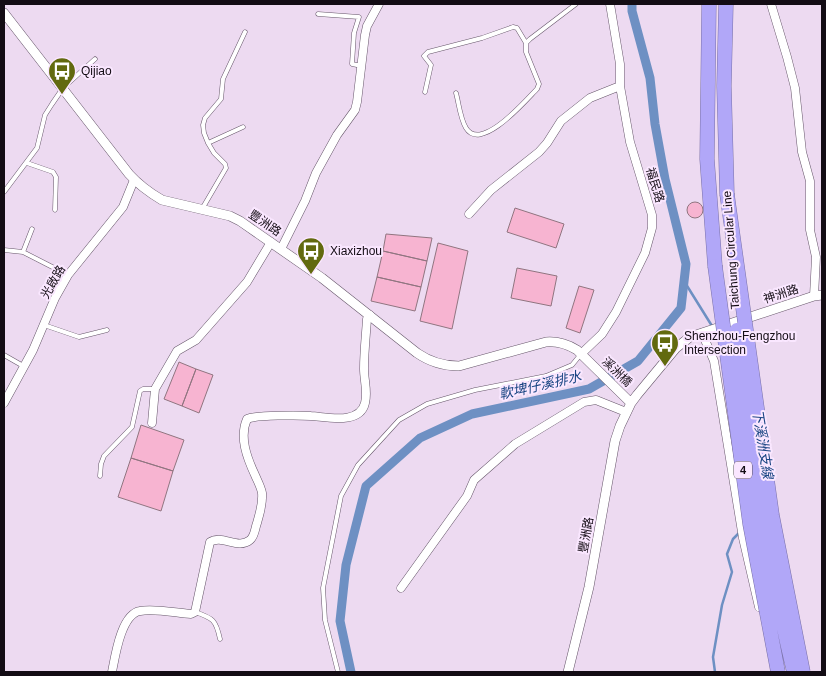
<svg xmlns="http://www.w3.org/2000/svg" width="826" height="676" viewBox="0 0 826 676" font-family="Arial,'Noto Sans TC',sans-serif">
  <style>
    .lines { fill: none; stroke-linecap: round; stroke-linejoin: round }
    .stream { stroke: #6e90c3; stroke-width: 2.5 }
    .canal { stroke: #6e90c3; stroke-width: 9 }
    .building { fill: #f7b4d1; stroke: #907580 }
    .service-casing { stroke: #66566a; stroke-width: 5 }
    .minor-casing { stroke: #66566a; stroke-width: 9 }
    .tertiary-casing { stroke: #66566a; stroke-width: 10 }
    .motorway-casing { stroke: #7a71a8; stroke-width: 15 }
    .service { stroke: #fff; stroke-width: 4 }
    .minor { stroke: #fff; stroke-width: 8 }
    .tertiary { stroke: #fff; stroke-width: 9 }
    .motorway { stroke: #b1a7f8; stroke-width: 14 }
    .motorway-bridge-casing { stroke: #7a71a8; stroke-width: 15; stroke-linecap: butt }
    .motorway-bridge { stroke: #b1a7f8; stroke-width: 14 }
    .labels { text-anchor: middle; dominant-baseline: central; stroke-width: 4; stroke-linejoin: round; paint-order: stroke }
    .shield { fill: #fae7ff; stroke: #584e5a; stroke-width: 1 }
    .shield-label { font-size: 11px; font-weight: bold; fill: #130c14 }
    .poi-label { font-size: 12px; fill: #130c14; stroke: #fae7ff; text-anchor: start }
    .street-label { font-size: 12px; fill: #130c14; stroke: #fae7ff }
    .water-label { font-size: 14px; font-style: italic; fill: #194583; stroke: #fae7ff }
  </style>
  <rect width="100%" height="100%" fill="#eddaf1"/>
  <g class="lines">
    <path class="stream" d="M684,281L712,326
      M715,672L713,657L722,605L732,572L727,554L733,539L741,531"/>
    <path class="canal" d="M351,672L340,621L346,565L366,486L420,438L472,414L589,389L638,361L681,308L686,264L665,179L655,124L650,78L632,11V4"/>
  </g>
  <path class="building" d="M687 210a8 8 0 1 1 16 0a8 8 0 1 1-16 0Z
    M515,208L564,224L556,248L507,232Z
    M386,234L432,238L427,261L383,251Z
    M438,243L468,251L452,329L420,321Z
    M383,251L427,261L421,287L377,277Z
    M517,268L557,276L551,306L511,298Z
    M377,277L421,287L415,311L371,301Z
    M579,286L594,290L580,333L566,328Z
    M179,362L196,369L182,406L164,399Z
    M196,369L213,375L199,413L182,406Z
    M141,425L184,440L173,471L131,458Z
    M131,458L173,471L161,511L118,497Z"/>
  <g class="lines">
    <g class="service-casing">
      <path id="service" d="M318,14L359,17L354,33L352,64L362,66
        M425,92L431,65L424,56L428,52L482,38L513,27L517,28L526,43L530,39L576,4
        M456,93C459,104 460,118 466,128C481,153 526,100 537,89L539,84L526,52V43
        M208,143L243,127
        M27,163L53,172L56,177L55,210
        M4,192L37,148L45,115L52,104L63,88L95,59
        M202,209L226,168L225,164L214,153L208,143L204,133L203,125L205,118L221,99L223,79L245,32
        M4,250L23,252L68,275
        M23,252L32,229
        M44,325L79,337L107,330
        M4,355L25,367
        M100,476L101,464L104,456L132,427L140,391L143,389H155
        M195,612C213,618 216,620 220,639
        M338,672L325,620L323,588L341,496L358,465L399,420L427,404L475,390L546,376L572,365L581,354"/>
    </g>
    <g class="minor-casing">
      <path id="minor" d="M771,4L787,57L795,88L802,152L810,181V230L816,257L814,296
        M469,214L491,190L539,152L547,143L561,121L590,98L620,86
        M281,249L305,201L316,173L337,135L355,110L357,102L365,35L367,26L379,4
        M702,333L714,361L743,538L759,607
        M581,354L602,334L616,312L645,253L652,228V215L630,142L620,86V64L610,4
        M4,403L33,350L55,298L68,275L123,207L134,180
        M152,423L155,389L177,351L196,340L247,282L271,242
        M401,588L467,496L474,480L515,444L584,402L596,400L626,412
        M112,672C115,657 121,614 140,611C154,608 176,613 191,614L195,612L210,542C222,534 238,550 250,540C255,536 255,528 257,523C260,512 263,504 262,493C261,487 257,480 255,475C247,458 239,437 247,419C255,415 300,415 311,416C327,417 360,425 365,403C368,392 364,380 364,369C364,352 366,335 367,319L370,315"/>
    </g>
    <g class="tertiary-casing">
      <path id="tertiary" d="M4,13L129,174C139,185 150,193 162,200L230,216L240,221L322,278L417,353C430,362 443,366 459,366L546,342C558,341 567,344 577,350L631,403
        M568,672L589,587L615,441L620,426L631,403L637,395L676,348L690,337L814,296L822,295"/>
    </g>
    <g class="motorway-casing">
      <path id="motorway" d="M709,4L707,159L715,266
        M726,4L724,86L727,194"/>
    </g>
    <use href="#service" class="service"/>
    <use href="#minor" class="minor"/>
    <use href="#tertiary" class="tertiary"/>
    <use href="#motorway" class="motorway"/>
    <g class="motorway-bridge-casing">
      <path id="motorway-bridge" d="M727,194L772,515L803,672
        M715,266L750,524L778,672
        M737,330C749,445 767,560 794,672"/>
    </g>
    <use href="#motorway-bridge" class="motorway-bridge"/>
  </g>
  <defs>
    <g id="bus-pin" transform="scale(1.4375)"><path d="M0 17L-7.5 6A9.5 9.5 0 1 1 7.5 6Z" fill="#626a0f" stroke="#fae7ff"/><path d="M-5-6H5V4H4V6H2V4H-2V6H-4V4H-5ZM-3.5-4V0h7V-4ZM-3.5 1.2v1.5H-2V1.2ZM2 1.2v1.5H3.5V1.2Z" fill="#fff"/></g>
  </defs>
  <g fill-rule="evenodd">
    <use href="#bus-pin" x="62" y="71"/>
    <use href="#bus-pin" x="311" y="251"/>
    <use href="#bus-pin" x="665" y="343"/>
  </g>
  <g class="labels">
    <rect class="shield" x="734" y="461.5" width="18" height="17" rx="4"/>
    <g class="shield-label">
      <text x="743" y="470">4</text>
    </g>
    <g class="poi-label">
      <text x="81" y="71">Qijiao</text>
      <text x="330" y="251">Xiaxizhou</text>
      <text x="684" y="336">Shenzhou-Fengzhou<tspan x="684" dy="14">Intersection</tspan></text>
    </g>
    <g class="street-label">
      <text transform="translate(655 185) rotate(73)">福民路</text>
      <text transform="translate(265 223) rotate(34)">豐洲路</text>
      <text transform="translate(731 250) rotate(-94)">Taichung Circular Line</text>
      <text transform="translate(53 282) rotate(-60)">光啟路</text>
      <text transform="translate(781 294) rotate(-18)">神洲路</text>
      <text transform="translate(617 372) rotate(44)">溪洲橋</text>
      <text transform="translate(586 535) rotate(-80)">豐洲路</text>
    </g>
    <g class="water-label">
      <text transform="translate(540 385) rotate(-13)">軟埤仔溪排水</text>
      <text transform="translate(763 444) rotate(81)">下溪洲支線</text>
    </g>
  </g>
  <rect width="826" height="676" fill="none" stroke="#130c14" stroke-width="10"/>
</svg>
